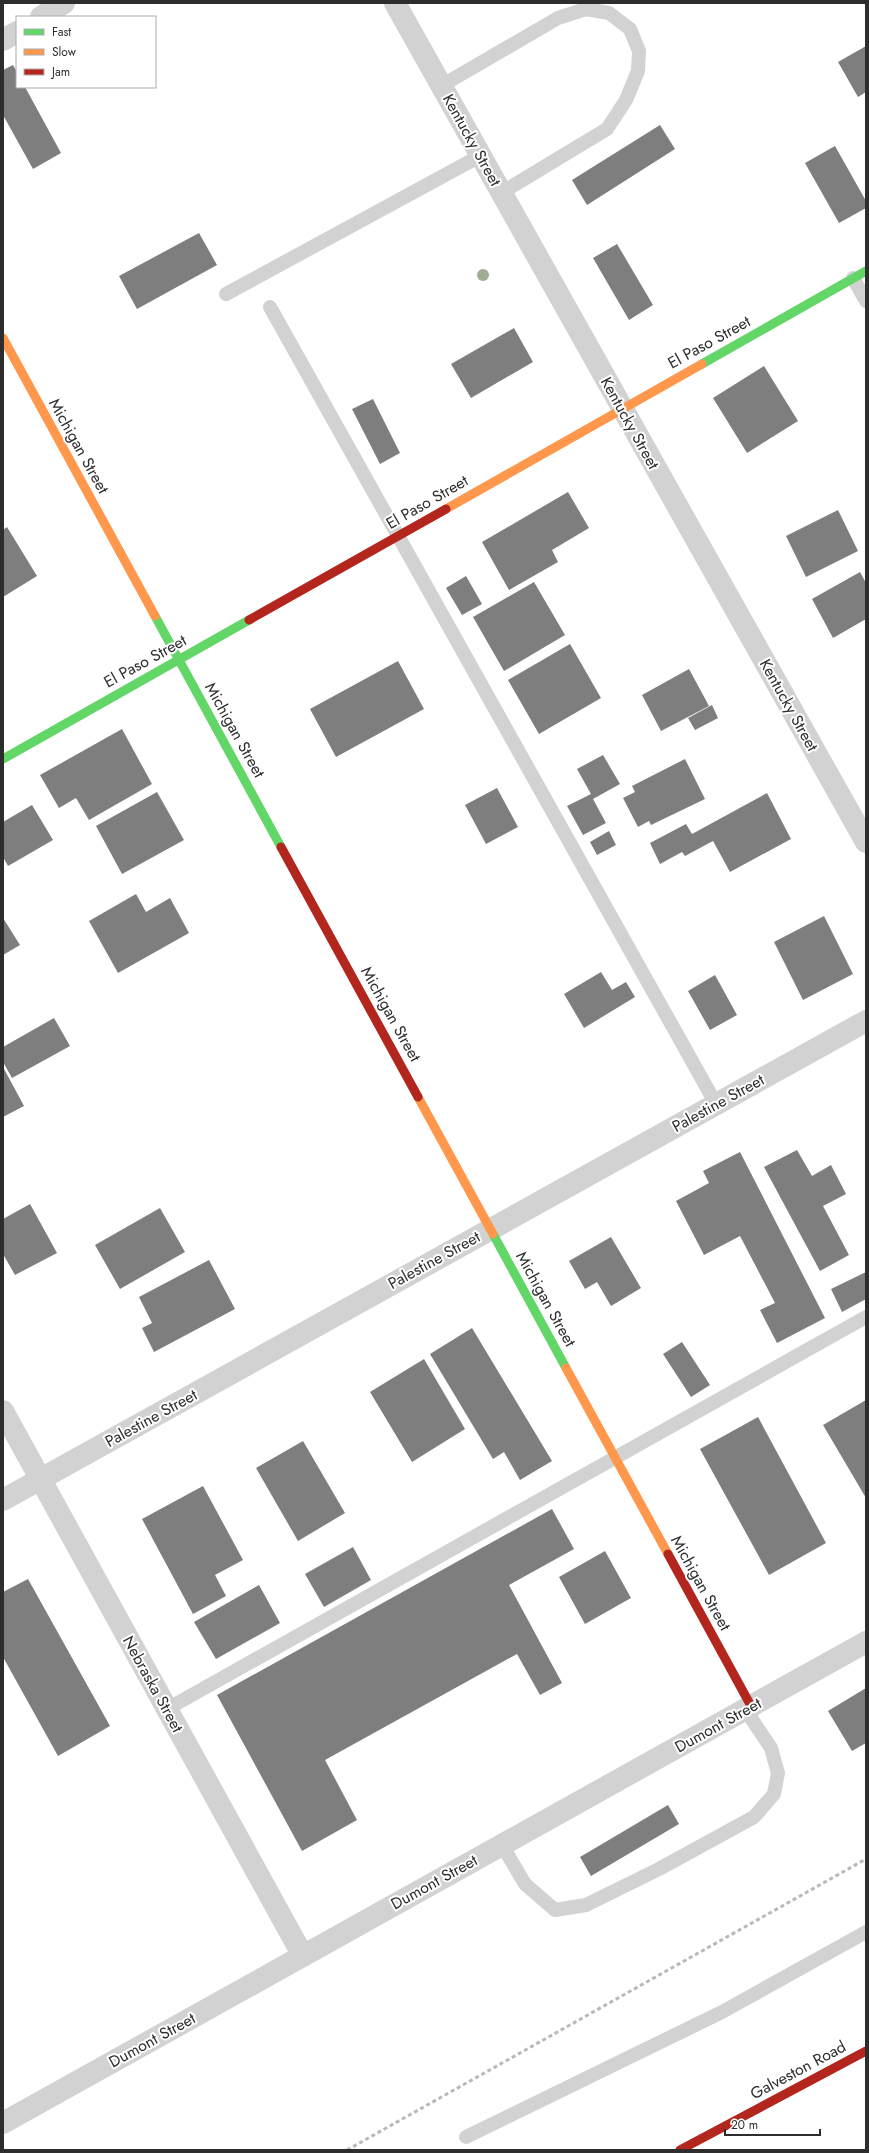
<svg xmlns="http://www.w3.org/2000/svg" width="869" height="2153" viewBox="0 0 869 2153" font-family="Jost,sans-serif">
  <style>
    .building { fill: #7e7e7e }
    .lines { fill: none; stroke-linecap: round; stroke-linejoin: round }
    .lane { stroke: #d2d2d2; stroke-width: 14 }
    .street { stroke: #d2d2d2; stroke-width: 22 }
    .fast { stroke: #63d668; stroke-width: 9 }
    .slow { stroke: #ff974d; stroke-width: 9 }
    .jam { stroke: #b3261e; stroke-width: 9 }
    .rail { stroke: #b9b9b9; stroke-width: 3; stroke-dasharray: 4 3; stroke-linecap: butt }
    .tree { fill: #a0ac93 }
    .labels { text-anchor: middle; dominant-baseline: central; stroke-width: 4; stroke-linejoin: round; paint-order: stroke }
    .street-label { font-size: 16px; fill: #2d2d2d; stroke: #fff }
  </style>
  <rect width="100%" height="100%" fill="#fff"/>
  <path class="building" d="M866,46V92L858,97L838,62Z
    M13,65L17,72V87H25L61,153L33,169L3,115V70Z
    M660,125L675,149L587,205L572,180Z
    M835,146L866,201V208L839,223L805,163Z
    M199,233L217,265L137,309L119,276Z
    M617,244L653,305L629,320L593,258Z
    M514,328L533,362L471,398L451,364Z
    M764,366L798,421L747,453L713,398Z
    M373,399L400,453L380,464L352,409Z
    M568,492L589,528L552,550L558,562L509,590L482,542Z
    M838,510L858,551L806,577L786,536Z
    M7,527L37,576L3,597V530Z
    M860,572L866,583V619L833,638L812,599Z
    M466,576L482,604L462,615L446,588Z
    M534,582L565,635L504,671L473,617Z
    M570,644L601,698L539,734L508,680Z
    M398,661L424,709L336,757L310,709Z
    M689,669L709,706L661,731L642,695Z
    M712,705L718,718L695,730L688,718Z
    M122,729L152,784L89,820L76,798L59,808L40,775Z
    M603,755L620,784L593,799L606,823L583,835L567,806L591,794L577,769Z
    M685,759L705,799L651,825L649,821L638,827L623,798L635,792L632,786Z
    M497,788L518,827L486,844L465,805Z
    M157,792L184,840L122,874L96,826Z
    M767,793L791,839L730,872L713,841L685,856L682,852L660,864L650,843L686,824L692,834Z
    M32,805L53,840L8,866L3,857V822Z
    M609,831L616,845L597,855L590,842Z
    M136,894L146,912L170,898L189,933L118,973L89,921Z
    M824,916L853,974L803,1000L774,942Z
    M3,918L20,945L3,955Z
    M601,972L612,990L626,982L635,997L584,1028L564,994Z
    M715,975L737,1015L710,1030L688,991Z
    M54,1018L70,1046L12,1078L3,1062V1047Z
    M3,1067L24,1106L3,1117Z
    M797,1150L812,1176L831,1165L846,1194L823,1206L849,1255L820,1271L764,1167Z
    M740,1152L825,1318L777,1343L760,1310L775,1303L740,1236L704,1255L676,1201L709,1183L703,1171Z
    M30,1204L57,1253L15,1275L3,1254V1219Z
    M160,1208L185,1252L120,1289L95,1245Z
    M611,1237L641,1288L611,1306L597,1282L585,1289L569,1261Z
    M209,1260L235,1309L154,1352L142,1328L152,1323L139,1297Z
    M866,1272V1299L842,1312L831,1289Z
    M472,1328L552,1461L520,1480L504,1452L493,1459L430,1354Z
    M682,1342L710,1385L691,1397L663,1354Z
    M424,1359L465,1429L412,1462L370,1392Z
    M866,1400V1498L823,1425Z
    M758,1417L826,1543L769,1575L700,1449Z
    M303,1441L345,1513L298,1541L256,1468Z
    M203,1486L243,1560L215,1575L226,1596L193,1614L142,1519Z
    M552,1509L574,1549L509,1585L562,1683L540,1695L517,1654L325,1760L357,1820L302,1851L217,1695Z
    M353,1547L371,1580L324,1607L305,1574Z
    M605,1551L631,1598L585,1624L559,1577Z
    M28,1579L110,1726L58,1756L3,1657V1592Z
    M259,1585L280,1623L216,1659L194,1622Z
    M866,1688V1743L852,1751L828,1711Z
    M668,1805L679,1824L591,1876L580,1857Z"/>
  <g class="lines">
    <path class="lane" d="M441,86L558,18L586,9L609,13L630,29L639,51L638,71L626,100L607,129L501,193
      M853,278L866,301
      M226,294L480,156
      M270,307L716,1104
      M167,1709L866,1317
      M502,1845L525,1884L555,1910L586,1905L659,1869L754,1817L774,1794L778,1773L771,1748L745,1709
      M466,2137L722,2012L866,1932"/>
    <path class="street" d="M395,3L866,842
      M41,17L64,3
      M3,40L17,32
      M3,1411L303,1956
      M3,1500L866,1021
      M3,2123L866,1642"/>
    <path class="fast" d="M702,364L866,271
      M155,616L281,847
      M3,759L249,620
      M493,1234L566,1368"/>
    <path class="slow" d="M3,338L155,616
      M446,509L702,364
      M418,1097L493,1234
      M566,1368L668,1554"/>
    <path class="jam" d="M249,620L446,509
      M281,847L418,1097
      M668,1554L751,1706
      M680,2150L866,2051"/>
    <path class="rail" d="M347,2150L866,1859"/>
  </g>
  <circle class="tree" cx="483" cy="275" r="6"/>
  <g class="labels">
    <g class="street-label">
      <text transform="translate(472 140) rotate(61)">Kentucky Street</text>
      <text transform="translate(709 342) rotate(-29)">El Paso Street</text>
      <text transform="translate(630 423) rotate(61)">Kentucky Street</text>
      <text transform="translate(79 446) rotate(61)">Michigan Street</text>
      <text transform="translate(427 502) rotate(-30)">El Paso Street</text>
      <text transform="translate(145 661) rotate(-29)">El Paso Street</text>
      <text transform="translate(789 705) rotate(61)">Kentucky Street</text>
      <text transform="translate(235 730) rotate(61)">Michigan Street</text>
      <text transform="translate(391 1014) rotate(61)">Michigan Street</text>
      <text transform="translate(718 1103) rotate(-29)">Palestine Street</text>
      <text transform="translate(434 1260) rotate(-29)">Palestine Street</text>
      <text transform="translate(546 1299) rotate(61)">Michigan Street</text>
      <text transform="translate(151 1418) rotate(-29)">Palestine Street</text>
      <text transform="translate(701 1583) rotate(61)">Michigan Street</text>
      <text transform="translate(153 1684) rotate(61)">Nebraska Street</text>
      <text transform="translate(718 1725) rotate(-29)">Dumont Street</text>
      <text transform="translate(434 1882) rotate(-29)">Dumont Street</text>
      <text transform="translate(152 2040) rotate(-29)">Dumont Street</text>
      <text transform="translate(798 2070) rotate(-28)">Galveston Road</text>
    </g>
  </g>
  <rect width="869" height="2153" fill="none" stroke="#2d2d2d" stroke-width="8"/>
  <rect x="16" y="16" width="140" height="72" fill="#ffffff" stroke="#ababab"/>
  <rect x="24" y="29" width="20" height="6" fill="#63d668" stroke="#ababab"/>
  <text x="52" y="36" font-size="12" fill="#2d2d2d">Fast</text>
  <rect x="24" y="49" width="20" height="6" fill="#ff974d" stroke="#ababab"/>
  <text x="52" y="56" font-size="12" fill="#2d2d2d">Slow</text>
  <rect x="24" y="69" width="20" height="6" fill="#b3261e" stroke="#ababab"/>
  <text x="52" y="76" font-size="12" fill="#2d2d2d">Jam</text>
  <path d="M725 2129v6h95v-6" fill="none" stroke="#2d2d2d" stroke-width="2"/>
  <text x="731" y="2129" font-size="12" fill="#2d2d2d" stroke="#ffffff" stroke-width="3" paint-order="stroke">20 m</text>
</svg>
